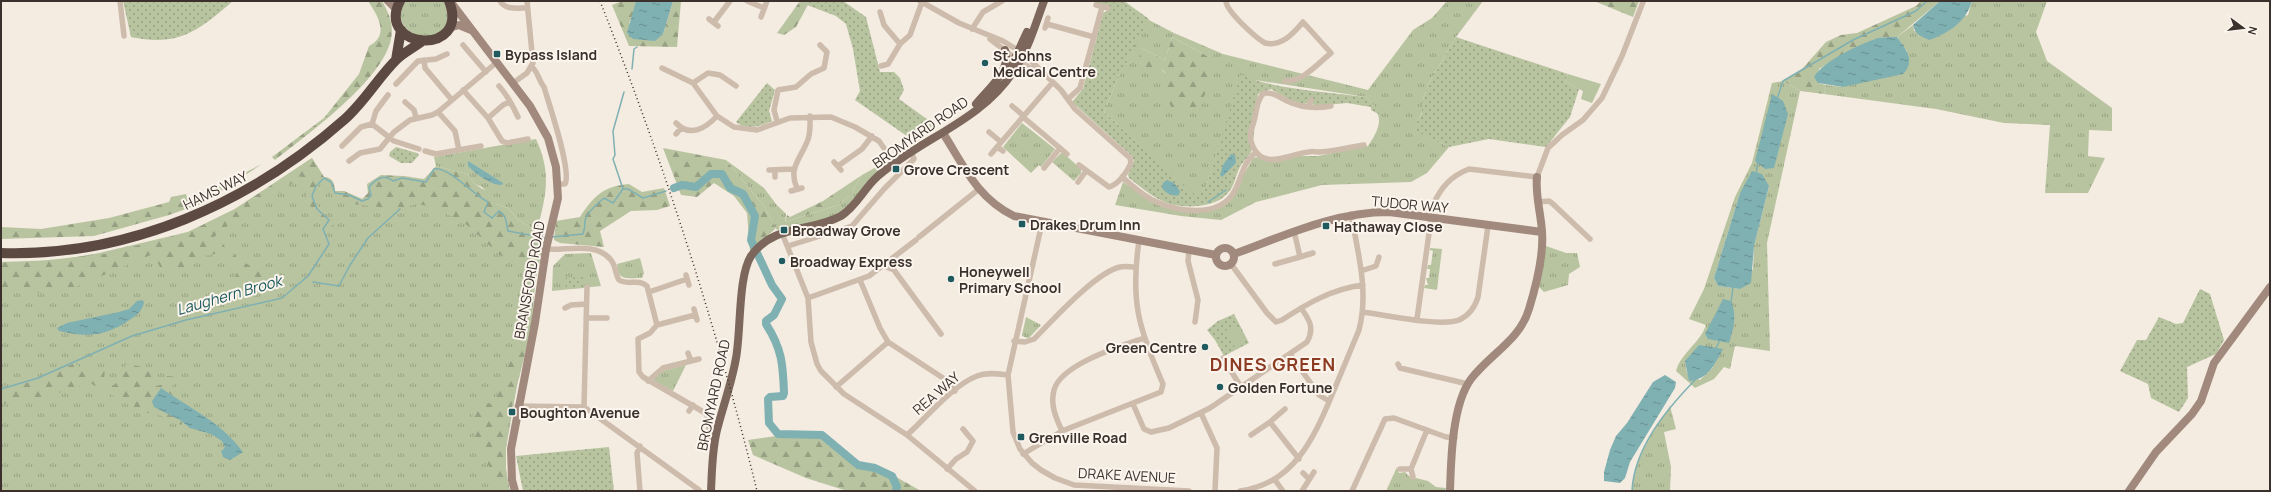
<svg xmlns="http://www.w3.org/2000/svg" width="2271" height="492" viewBox="0 0 2271 492" font-family="Manrope,sans-serif">
  <style>
    .grass { fill: url(#grass-tufts); fill-rule: evenodd }
    .forest { fill: url(#forest-firs) }
    .park { fill: url(#park-dots) }
    .garden { fill: #b8c4a0 }
    .water { fill: url(#water-ripples) }
    .lines { fill: none; stroke-linecap: round; stroke-linejoin: round }
    .stream { stroke: #7fb0b2; stroke-width: 1.5 }
    .river { stroke: #7fb0b2; stroke-width: 8 }
    .street { stroke: #cdbbac; stroke-width: 5.5 }
    .secondary { stroke: #a18a7d; stroke-width: 8 }
    .primary { stroke: #7d675c; stroke-width: 8 }
    .highway { stroke: #5c4a42; stroke-width: 10 }
    .rail { stroke: #3b302b; stroke-width: 1.5; stroke-dasharray: 1 3; stroke-linecap: butt }
    .poi-dot { fill: #1f5a5e; stroke: #fbf5ee; stroke-width: 1.5 }
    .labels { text-anchor: middle; dominant-baseline: central; stroke-width: 4; stroke-linejoin: round; paint-order: stroke }
    .poi-label { font-size: 14px; font-weight: bold; fill: #3b302b; stroke: #fbf5ee; text-anchor: start }
    .street-label { font-size: 14px; fill: #3b302b; stroke: #fbf5ee }
    .water-label { font-size: 15px; font-style: italic; fill: #1f5a5e; stroke: #fbf5ee }
    .district-label { font-size: 18px; font-weight: bold; letter-spacing: 1px; fill: #8c3b22; stroke: #fbf5ee }
  </style>
  <defs>
    <pattern id="grass-tufts" width="24" height="20" patternUnits="userSpaceOnUse"><rect width="24" height="20" fill="#b8c4a0"/><path d="M3 7l-1-3M5 7V3M7 7l1-3M15 17l-1-3M17 17v-4M19 17l1-3" fill="none" stroke="#97a083"/></pattern>
    <pattern id="forest-firs" width="22" height="20" patternUnits="userSpaceOnUse"><rect width="22" height="20" fill="#b8c4a0"/><path d="M5 1l3.5 6h-7zM16 11l3.5 6h-7z" fill="#97a083"/></pattern>
    <pattern id="park-dots" width="8" height="8" patternUnits="userSpaceOnUse"><rect width="8" height="8" fill="#b8c4a0"/><path d="M2 2h.1M6 6h.1" fill="none" stroke="#97a083" stroke-width="1.8" stroke-linecap="round"/></pattern>
    <pattern id="water-ripples" width="26" height="14" patternUnits="userSpaceOnUse"><rect width="26" height="14" fill="#7fb0b2"/><path d="M2 4q2-2 4 0t4 0M15 11q2-2 4 0t4 0" fill="none" stroke="#699091"/></pattern>
  </defs>
  <rect width="100%" height="100%" fill="#f4ebe1"/>
  <path class="grass" d="M404,1H444C446,6 448,12 448,16C447,43 407,42 401,19C400,14 403,7 404,1Z
    M1447,1H1483L1456,37L1429,83L1422,102V112L1414,130L1449,147L1427,173L1411,182L1322,185L1256,202L1221,220L1181,216L1115,205L1123,182L1151,201L1190,212L1227,204L1253,158L1258,157L1264,160L1293,156H1318L1368,146C1382,125 1384,115 1366,97L1248,79L1225,128L1206,187L1194,196L1104,112L1118,78L1147,19L1174,33L1223,54L1368,90L1413,30L1432,18ZM1172,37L1209,57L1166,98V74L1141,48L1165,60Z
    M1972,1H2047L2036,32L2047,61L2112,108V131L2089,130L2088,156L2105,158L2088,193H2045L2050,125L2004,123L1936,109L1824,94L1826,85L1843,87L1907,51L1897,37L1913,25L1914,31L1968,15Z
    M1783,81L1800,91L1767,243L1770,351L1735,346L1730,369L1724,367L1714,379L1695,388L1676,371C1681,353 1700,343 1706,325L1689,319L1704,289L1735,197L1752,163L1772,83ZM1769,186L1754,246L1753,269L1740,289L1718,286L1714,278L1740,193ZM1685,361L1713,367L1700,380L1687,373Z
    M1022,123L1055,149L1041,167L1039,165L1031,173L1003,147Z
    M536,139C552,174 546,195 537,231L517,219L508,208L496,204L482,187L475,184L467,174L436,166L434,157Z
    M1062,152L1081,169V173L1074,181L1052,162Z
    M312,158L324,177C333,178 334,183 335,191H344L362,199L367,196L372,186L544,242L536,279L506,448V470L510,491H1V262L58,260L99,253L188,232L235,209Z
    M726,160L764,188L776,204L786,214L785,222L838,205L850,195L862,175L887,161L888,165C873,181 859,203 840,214C822,224 796,225 777,230L763,205Z
    M1546,246L1566,253H1577L1580,267L1569,274L1568,285L1544,292L1539,287Z
    M1430,248L1442,249L1437,290L1424,288L1425,285H1428L1426,278H1429L1430,269H1427L1428,265H1431L1433,251L1430,250Z
    M591,253L601,286L552,291L553,266L565,254Z
    M640,258L644,273L642,278C629,277 618,283 617,264Z
    M1026,317L1041,325L1029,338L1024,337L1022,335Z
    M686,365L673,391L654,381V378L662,371Z
    M1670,406L1676,429L1664,432L1671,467L1670,491H1632C1633,459 1653,432 1670,406Z
    M1397,467L1399,473L1405,472L1412,479L1416,478L1428,481L1436,487L1446,488L1445,491H1386Z"/>
  <path class="forest" d="M368,1H382C389,13 394,25 391,39C383,80 307,135 275,160L272,157L324,118L359,74L369,46C390,35 378,16 368,1Z
    M622,1H636L635,11L629,23L663,34L673,1H681L677,47L629,46L612,5Z
    M800,1H810L796,27L784,35L777,33Z
    M1594,1H1639L1633,17Z
    M1921,1H1940L1897,37L1879,38L1847,52L1819,69L1818,83L1826,85L1824,94L1800,91L1783,81L1802,69L1826,42L1841,35L1857,33L1916,6Z
    M1172,37L1209,57L1210,86L1195,111L1172,108L1166,98V74L1163,70L1138,67L1141,48L1165,60Z
    M663,148L726,160L763,205L776,228L750,252L747,213L734,196L714,183L697,197L681,195Z
    M312,158L324,177C333,178 334,183 335,191H344L362,199L368,193L367,184L381,175L404,176L424,179L436,166L467,174L475,184L495,197L496,204L508,208L517,219L537,231L539,229L543,231C542,247 538,263 536,279C533,299 533,319 529,339C518,387 496,442 510,491H494L492,473L472,429L473,401L494,404L526,314L530,294L526,269L500,255L467,225L434,207L417,204L398,209L352,204L335,198L321,183C306,199 323,212 334,226L322,230L319,219L309,204L301,176L262,206L232,222L214,237L239,259L286,289L274,293L271,283L230,290V286L235,282L237,272L234,259L222,251L219,253L198,257V262L189,266L162,271L153,254L71,289L47,294L1,287V262L20,263L105,254L188,232L235,209Z
    M262,164L203,203L169,215L94,236L1,239V227L41,229L109,218L169,202L171,197L186,194L188,199L196,198Z
    M862,175L850,195L838,205L785,222L787,215L790,217L823,201Z
    M629,184L642,192L664,188L670,206L657,210L631,211L600,231L604,247L560,243L554,240L556,221L580,217C593,197 603,186 629,184Z
    M75,363L84,371L97,368L105,370L104,379L106,386L114,385L122,376L126,364C141,368 161,364 156,386L165,384L167,376L181,377L172,386V390L192,405V410L162,388L154,407L180,420L183,422L181,425L159,415L142,412L90,383L36,400L1,404V391L22,385Z
    M784,435H822L858,465H875L921,491H847L806,478L753,455L748,440Z"/>
  <path class="park" d="M123,1H233C198,31 179,47 131,37Z
    M810,1H843L866,17L880,72H894L900,78L904,90L899,99L931,122L935,128L914,141L855,100L860,91L853,49L846,24L836,16L807,5Z
    M1092,1H1124L1149,19L1118,78L1104,112L1194,195L1206,187L1241,74C1263,88 1337,93 1366,97L1375,106L1380,115L1371,110V107L1347,103L1315,106L1312,103L1303,104L1290,100L1271,89L1258,94C1255,112 1255,131 1252,149C1250,156 1243,161 1240,167C1235,176 1235,186 1227,194C1215,208 1183,209 1167,203C1153,198 1141,187 1129,178L1128,175L1134,161L1132,156L1072,102L1083,89L1103,13L1108,10Z
    M1456,37L1568,74L1565,82L1579,89L1570,117L1546,147L1489,139L1449,147L1413,130L1422,113V102L1429,83Z
    M767,83L775,90L769,111L772,121C761,126 747,131 736,122Z
    M396,147L417,153L419,155L412,163H401L389,156L390,152Z
    M583,277L584,288L566,289L565,278Z
    M2200,289L2210,294L2224,340L2216,354L2187,367L2188,398L2179,412L2151,398L2148,384L2120,371L2137,340H2146L2159,317L2176,324L2183,323Z
    M1234,314L1249,343L1224,356L1215,340L1207,330L1218,321Z
    M609,447L614,491H523L516,456Z"/>
  <path class="garden" d="M1568,74L1601,84L1592,103L1581,99L1583,91L1565,82Z
    M1236,325L1245,342L1235,348L1226,330Z
    M322,473L327,491H274L273,488Z"/>
  <path class="water" d="M636,1H673L663,34L655,41L633,39L627,33Z
    M1940,1H1972C1966,22 1949,33 1929,40C1920,36 1915,34 1913,25Z
    M1897,37C1906,49 1916,61 1903,74L1843,87L1818,83L1814,77C1823,61 1860,44 1878,38C1884,37 1891,37 1897,37Z
    M1772,94L1783,101L1788,114L1774,168L1765,169L1755,161Z
    M1231,154L1235,155L1236,163L1222,177L1220,175L1223,165Z
    M468,161L503,183L502,185C490,185 476,174 468,166Z
    M1752,171L1762,174L1769,186L1754,246L1751,283L1740,289L1718,286L1714,278L1740,193Z
    M1167,180L1174,183L1180,191L1179,195C1172,197 1166,193 1162,188L1163,183Z
    M1723,299L1731,301C1737,315 1734,328 1729,343L1708,339L1705,334Z
    M142,300L144,302C143,310 137,315 131,319C107,336 87,338 59,331L57,328L67,323L119,312L129,309L137,301Z
    M1699,345L1723,349C1714,365 1709,379 1689,381L1685,361Z
    M1665,375L1676,382L1675,388L1630,462L1625,478L1620,483L1604,481V472L1610,450L1616,436L1627,423L1653,382Z
    M161,388C190,408 223,424 243,452L230,460L223,457L221,451L225,448L222,441L211,434L190,428L180,420L154,407L152,401Z"/>
  <g class="lines">
    <path class="stream" d="M632,69L634,49L637,47
      M1777,99L1783,81L1853,40L1916,11L1927,1
      M1756,174L1758,162
      M623,189L613,159L615,155L613,131L624,92
      M1208,202L1226,190
      M551,237L583,234C585,228 585,227 585,221C586,213 598,203 604,198L613,203L623,189H628L643,198L666,191
      M313,282L339,286L350,265L368,238L400,209
      M1731,303L1733,287
      M1716,348L1720,340
      M1,389L38,378L132,336L186,320L282,298L308,276L329,244L323,229L329,220L317,209L312,196L316,186L324,178L331,182L335,193L349,195L362,201L368,199L371,195L369,187C376,179 384,173 393,181L402,178L426,182L434,169C448,166 475,196 488,202L484,212L492,218L499,211C507,215 506,223 508,231L545,238
      M1632,491C1634,448 1666,410 1695,380"/>
    <path class="river" d="M674,188L682,185L696,187L711,174H722L730,188L743,194L755,216L751,240L772,285L782,299L774,315L766,321V324C782,349 783,364 784,393L783,396L770,397L768,399L769,423L778,434L822,435L858,465L875,468L892,476L897,487L896,491"/>
    <path class="street" d="M120,1L124,36
      M500,1C505,10 517,8 526,8
      M747,1L764,8
      M920,1L959,23L1003,41L1024,54L1061,90L1075,109L1130,158L1131,163C1127,172 1119,184 1109,187L1079,165
      M1226,1C1226,11 1256,38 1265,43C1281,47 1293,34 1303,22L1331,53C1317,64 1303,82 1285,81
      M1096,5L1108,8
      M880,12L884,25L900,44
      M761,17L767,1
      M709,19L718,26
      M714,22L730,1
      M1047,24L1094,37
      M1045,28L1048,18
      M972,29L983,12L1002,1
      M990,39L1020,62L1044,76
      M463,45L486,72
      M424,60L425,68L452,100
      M881,66L888,64L900,44L910,35L922,2
      M532,67C538,72 539,81 544,87C549,104 572,171 565,184H558
      M662,68L693,83L717,116L734,127L757,130L790,118L831,117L855,127L879,141L895,164
      M513,83L527,73L533,63L527,1
      M693,83L708,73L720,75L736,86
      M396,84L418,61L436,59L447,54
      M499,86C508,96 513,106 518,117
      M463,90L488,118L502,141L507,143L528,139
      M1068,99L1080,88L1102,7
      M405,102L414,110L416,117
      M1012,106L1024,116
      M1331,106C1316,109 1302,108 1287,101C1279,97 1273,92 1264,93C1255,101 1257,117 1252,127C1247,139 1254,156 1267,159C1279,162 1296,153 1309,152C1312,151 1315,152 1318,152C1333,152 1349,147 1364,145
      M1309,107L1311,100
      M438,112L455,131L459,150
      M1023,117L1067,154
      M488,118L503,105L509,102
      M777,121L774,110L778,90L796,87L811,74L824,68L827,52L820,45
      M676,123C690,138 706,128 717,116
      M372,124L394,141L419,149
      M372,124L376,111L388,95
      M989,132L1001,142
      M676,134L681,128
      M342,146L361,127L372,124
      M997,147L1003,151
      M425,151L436,154L481,146
      M991,154L1053,82
      M349,161L360,153L380,149L394,132L410,120L432,115L438,112L497,62
      M834,162L841,170
      M838,166L862,149L872,136
      M1044,168L1060,148
      M769,170L793,169
      M775,170V177
      M1122,177C1133,186 1144,197 1157,202C1179,212 1216,217 1232,195C1242,181 1241,164 1255,153
      M1078,182L1086,171
      M797,188C788,169 800,159 807,142C811,134 810,125 810,116
      M791,191L802,188
      M1538,202L1549,201L1553,204L1590,239
      M1042,223L1008,375L1013,432L1020,449L1032,463L1041,470L1055,478L1074,485L1189,491
      M1294,231L1300,257L1313,253
      M782,233L808,298L811,342L817,364L821,371L844,394L907,435L975,491
      M919,237L979,189
      M788,246L852,226L884,189L914,159L912,153
      M546,249C566,251 596,241 611,260C616,266 615,274 619,280C629,286 638,278 647,286L657,325L650,333L638,339L639,372L643,377L707,414L710,437
      M1189,250L1188,261L1198,300L1195,322
      M1231,264L1267,313L1276,322L1282,320C1308,303 1332,289 1363,285
      M1275,264L1300,257
      M884,266L894,270L941,334
      M1361,271L1376,266L1379,257
      M686,275L689,285
      M860,280L880,328L888,342L943,378L955,391
      M649,292L687,279
      M808,298L869,276L916,240
      M565,308L571,305L586,304
      M694,309L697,320
      M1363,312C1385,315 1441,327 1459,320C1470,315 1475,307 1478,297L1488,226
      M586,318H607
      M1417,319L1433,205C1441,187 1451,176 1469,169L1537,177L1548,148L1562,135L1583,120L1602,98L1622,56L1643,2
      M657,325L695,315
      M1014,341L1025,342L1034,339C1052,321 1096,272 1120,267C1125,266 1130,267 1135,267
      M688,353L691,361
      M1290,354L1319,395L1329,401
      M1223,358L1241,387
      M1398,364L1400,368L1468,384
      M648,381L663,368L699,359
      M836,387L888,342
      M1133,404L1144,429L1151,432L1169,428L1210,408L1307,342C1315,328 1309,319 1301,308
      M517,406L584,407L699,490
      M584,407L587,287
      M1285,409L1270,422L1299,459
      M689,411L693,405
      M1201,413L1217,448L1215,491
      M1062,431C1056,418 1050,405 1054,390C1061,364 1121,346 1144,338
      M907,435C926,418 953,385 977,376C987,372 998,374 1008,375
      M1251,435L1270,422
      M640,446L637,453L640,491
      M1023,454L1062,431L1161,392L1163,384C1139,329 1130,302 1139,241
      M947,469L956,459L967,452L973,441L963,429
      M1400,469H1411
      M1303,473L1309,479
      M1413,477L1411,469L1427,430
      M1275,480L1283,491
      M1240,491C1293,484 1313,440 1332,395C1341,373 1350,352 1359,330C1369,292 1358,253 1351,214
      M1302,491L1314,472
      M1352,491L1385,419L1394,418L1446,437L1455,438"/>
    <path class="secondary" d="M388,1L397,10
      M450,1L530,106L548,138L556,167L558,198L546,249L535,323L511,449L512,480L515,491
      M449,28L459,25L471,30
      M943,133C964,166 977,198 1014,216L1216,255
      M1216 257a9 9 0 1 1 18 0a9 9 0 1 1-18 0Z
      M1234,254C1286,235 1334,212 1389,212L1542,232
      M1450,491C1451,459 1452,405 1471,379C1490,354 1520,340 1529,309C1536,286 1544,256 1542,232C1541,213 1535,195 1537,177
      M2129,491L2156,452L2192,414L2201,401L2214,363L2270,287"/>
    <path class="primary" d="M1010,69L1027,32
      M976,104C988,89 1012,70 1005,50
      M711,491C712,471 712,450 717,430C723,406 732,382 736,358C741,332 738,276 751,256C773,224 812,232 841,216C857,206 864,188 878,176C920,139 981,121 1013,72C1028,51 1035,25 1044,1"/>
    <path class="highway" d="M400,1C375,50 471,57 449,1
      M396,60L401,30
      M1,253C129,257 250,203 345,119C365,101 378,78 396,60C403,53 413,48 421,42"/>
    <path class="rail" d="M600,1C663,161 716,324 757,491"/>
  </g>
  <g class="poi-dot">
    <rect x="493" y="50" width="8" height="8" rx="2"/>
    <circle cx="985" cy="63" r="4"/>
    <rect x="892" y="165" width="8" height="8" rx="2"/>
    <rect x="1018" y="220" width="8" height="8" rx="2"/>
    <rect x="1322" y="222" width="8" height="8" rx="2"/>
    <rect x="780" y="226" width="8" height="8" rx="2"/>
    <circle cx="782" cy="261" r="4"/>
    <circle cx="951" cy="279" r="4"/>
    <circle cx="1205" cy="347" r="4"/>
    <circle cx="1220" cy="387" r="4"/>
    <rect x="508" y="408" width="8" height="8" rx="2"/>
    <rect x="1017" y="433" width="8" height="8" rx="2"/>
  </g>
  <g class="labels">
    <g class="poi-label">
      <text x="505" y="54">Bypass Island</text>
      <text x="993" y="55">St Johns<tspan x="993" dy="16">Medical Centre</tspan></text>
      <text x="904" y="169">Grove Crescent</text>
      <text x="1030" y="224">Drakes Drum Inn</text>
      <text x="1334" y="226">Hathaway Close</text>
      <text x="792" y="230">Broadway Grove</text>
      <text x="790" y="261">Broadway Express</text>
      <text x="959" y="271">Honeywell<tspan x="959" dy="16">Primary School</tspan></text>
      <text x="1197" y="347" text-anchor="end">Green Centre</text>
      <text x="1228" y="387">Golden Fortune</text>
      <text x="520" y="412">Boughton Avenue</text>
      <text x="1029" y="437">Grenville Road</text>
    </g>
    <g class="street-label">
      <text transform="translate(920 132) rotate(-35)">BROMYARD ROAD</text>
      <text transform="translate(215 190) rotate(-26)">HAMS WAY</text>
      <text transform="translate(1410 204) rotate(5)">TUDOR WAY</text>
      <text transform="translate(529 280) rotate(-80)">BRANSFORD ROAD</text>
      <text transform="translate(936 393) rotate(-41)">REA WAY</text>
      <text transform="translate(713 395) rotate(-78)">BROMYARD ROAD</text>
      <text transform="translate(1127 475) rotate(3)">DRAKE AVENUE</text>
    </g>
    <g class="water-label">
      <text transform="translate(229 295) rotate(-16)">Laughern Brook</text>
    </g>
    <g class="district-label">
      <text x="1273" y="364">DINES GREEN</text>
    </g>
  </g>
  <rect width="2271" height="492" fill="none" stroke="#3b302b" stroke-width="4"/>
  <g transform="translate(2243 28) rotate(105)" stroke="#fbf5ee" stroke-width="3" paint-order="stroke">
  <path d="M0-3L7 15L0 10L-7 15Z" fill="#3b302b"/>
  <text y="-6" font-size="11" font-weight="bold" text-anchor="middle" fill="#3b302b">N</text>
  </g>
</svg>
